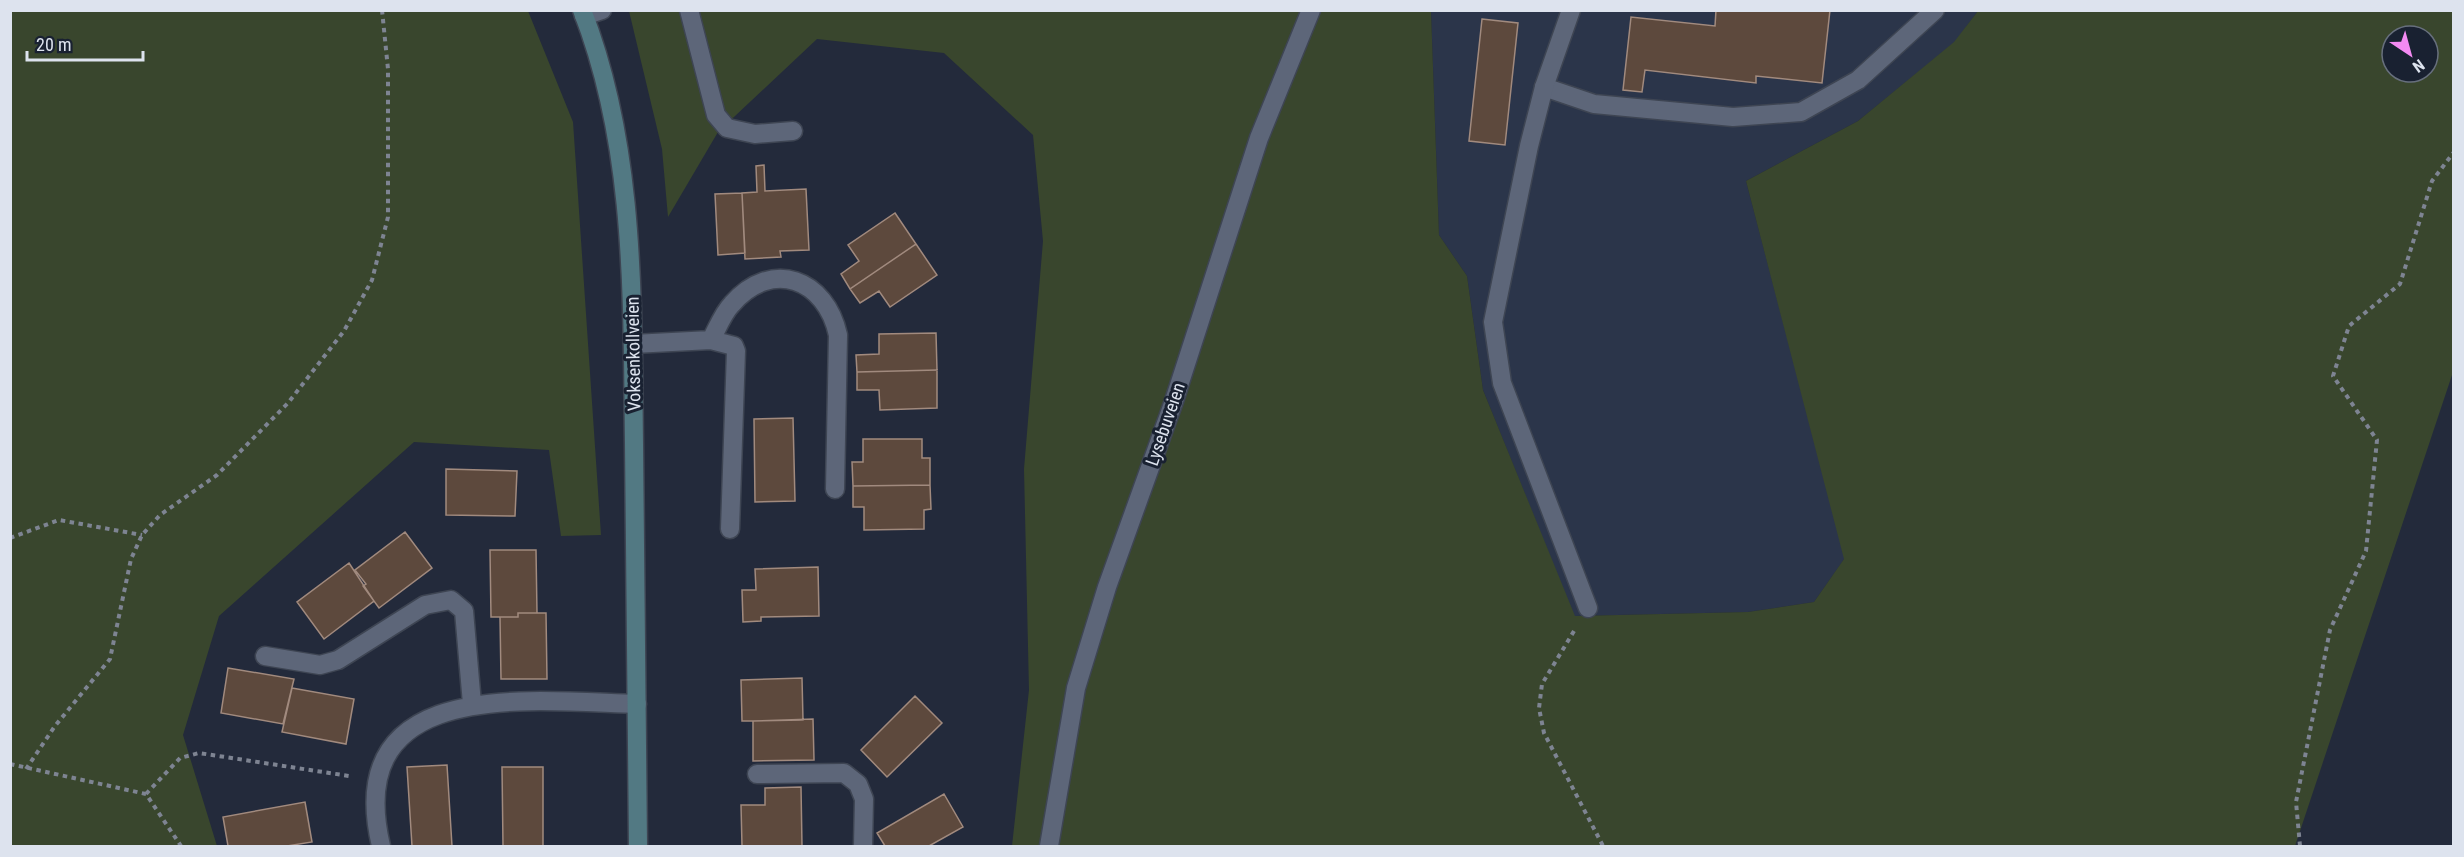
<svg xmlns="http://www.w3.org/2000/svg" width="2464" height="857" viewBox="0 0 2464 857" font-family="'Roboto Condensed',sans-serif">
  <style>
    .built { fill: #2b354a }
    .green { fill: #39462d; fill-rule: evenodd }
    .building { fill: #5d493d; stroke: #a18a7e; stroke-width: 1.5 }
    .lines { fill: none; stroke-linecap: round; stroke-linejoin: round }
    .lane-casing { stroke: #3e4553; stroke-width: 21 }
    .street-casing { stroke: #3e4553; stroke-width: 21 }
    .secondary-casing { stroke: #3e4553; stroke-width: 21 }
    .path { stroke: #7e8492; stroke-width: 4; stroke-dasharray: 4.5 4.5; stroke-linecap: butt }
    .lane { stroke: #5d6679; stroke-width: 18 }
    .street { stroke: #5d6679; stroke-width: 18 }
    .secondary { stroke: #527983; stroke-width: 18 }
    .labels { text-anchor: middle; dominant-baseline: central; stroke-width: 6; stroke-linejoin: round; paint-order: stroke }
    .street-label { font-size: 18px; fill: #dde3ee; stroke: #192131 }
  </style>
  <rect width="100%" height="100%" fill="#232a3b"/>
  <path class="built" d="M1431,11H1978L1955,42L1858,121L1746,181L1845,558L1814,602L1748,612L1574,616L1483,390L1467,276L1439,235Z"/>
  <path class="green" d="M10,11H528L573,122L601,535L561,536L549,450L414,442L219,616L183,735L217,846H11Z
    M629,11H1431L1439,235L1467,276L1483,390L1575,616L1748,612L1814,602L1844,559L1746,181L1858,121L1954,42L1978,11H2453V372L2295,846H1012L1029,690L1024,469L1043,241L1033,135L944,53L817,39L718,132L668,217L662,149ZM2392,36H2428V72H2392Z"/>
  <path class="building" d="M1716,10H1830L1822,83L1756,76V83L1645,70L1642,92L1623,90L1631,17L1715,26Z
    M1482,19L1518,23L1505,145L1469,141Z
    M764,165L765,191L806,189L809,250L780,251L781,257L745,259L742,193L757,192L756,166Z
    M742,193L745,253L718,255L715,194Z
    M895,213L916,244L850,289L841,274L859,261L848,245Z
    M916,244L937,275L890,307L879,291L860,303L850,289Z
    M936,333L937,370L857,372L856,355L879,354V334Z
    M937,370V408L880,410L879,390H857V372Z
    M793,418L795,501L755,502L754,419Z
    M863,439H922V458H930V485L853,486L852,462H863Z
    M446,469L517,471L515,516L446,515Z
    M930,485L931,509L924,510V529L864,530V507H853V486Z
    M405,532L432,568L379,608L363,586L366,584L355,570Z
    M490,550H536L537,613H518V617H491Z
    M349,563L374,601L324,639L297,602Z
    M818,567L819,616L761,617V621L743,622L742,590H756L755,569Z
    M518,613H546L547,679H501L500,617H518Z
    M228,668L294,679L283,724L221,713Z
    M802,678L803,720L742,721L741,680Z
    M292,688L354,699L346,744L282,732Z
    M915,696L942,723L887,777L861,750Z
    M813,719L814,760L753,761V721Z
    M447,765L452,846H412L407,767Z
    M502,767H543V846H503Z
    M801,787L802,846H742L741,805H765V788Z
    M944,794L963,827L929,846H885L877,833Z
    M305,802L312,842L287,846H228L223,817Z"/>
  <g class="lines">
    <g class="lane-casing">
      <path id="lane" d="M689,10L716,115L727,128L755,134L793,131
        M584,16L602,10
        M1544,87L1594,104L1733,117L1801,112L1858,80L1935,10
        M711,340C717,329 723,313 732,304C772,258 826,279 838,335L835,489
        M633,344L711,340L734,346L736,351L730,529"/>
    </g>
    <g class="street-casing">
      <path id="street" d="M1571,10L1544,87L1529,146L1493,322L1502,383L1588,608
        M265,656L320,665L338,660L425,605L451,600L464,611L472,704
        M757,774L844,773L858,784L864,799L863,846
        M381,846C341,676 529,701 637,704
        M1049,846L1076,688L1107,587L1174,401L1259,138L1311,10"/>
    </g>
    <g class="secondary-casing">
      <path id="secondary" d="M582,10C636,148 632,299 634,444C636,578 637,712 638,846"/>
    </g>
    <path class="path" d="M10,538L59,520L142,535
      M1574,631L1542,684L1539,708L1544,733L1603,846
      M10,764L146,794L181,846
      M26,769L55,726L110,659L131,559L142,535L160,515L217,475L288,403L344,331L372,280L388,217V69L382,10
      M146,794L180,758L199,753L349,776
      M2300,846L2296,802L2330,630L2366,551L2377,440L2333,376L2349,326L2400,284L2432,181L2454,152"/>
    <use href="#lane" class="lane"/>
    <use href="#street" class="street"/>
    <use href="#secondary" class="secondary"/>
  </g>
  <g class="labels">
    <g class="street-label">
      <text transform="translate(633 354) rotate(-91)">Voksenkollveien</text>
      <text transform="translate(1165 424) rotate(-71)">Lysebuveien</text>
    </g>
  </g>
  <rect width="2464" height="857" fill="none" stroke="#dde3ee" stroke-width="24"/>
  <g transform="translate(2410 54) rotate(144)"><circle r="28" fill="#192131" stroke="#676f7d" stroke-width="1.5"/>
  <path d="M0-4.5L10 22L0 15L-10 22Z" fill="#f38af2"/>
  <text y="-9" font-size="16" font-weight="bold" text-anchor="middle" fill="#dde3ee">N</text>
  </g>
  <path d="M27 51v9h116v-9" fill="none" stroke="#dde3ee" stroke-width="3"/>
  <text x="36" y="51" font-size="18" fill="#dde3ee" stroke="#192131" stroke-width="4.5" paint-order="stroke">20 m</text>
</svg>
